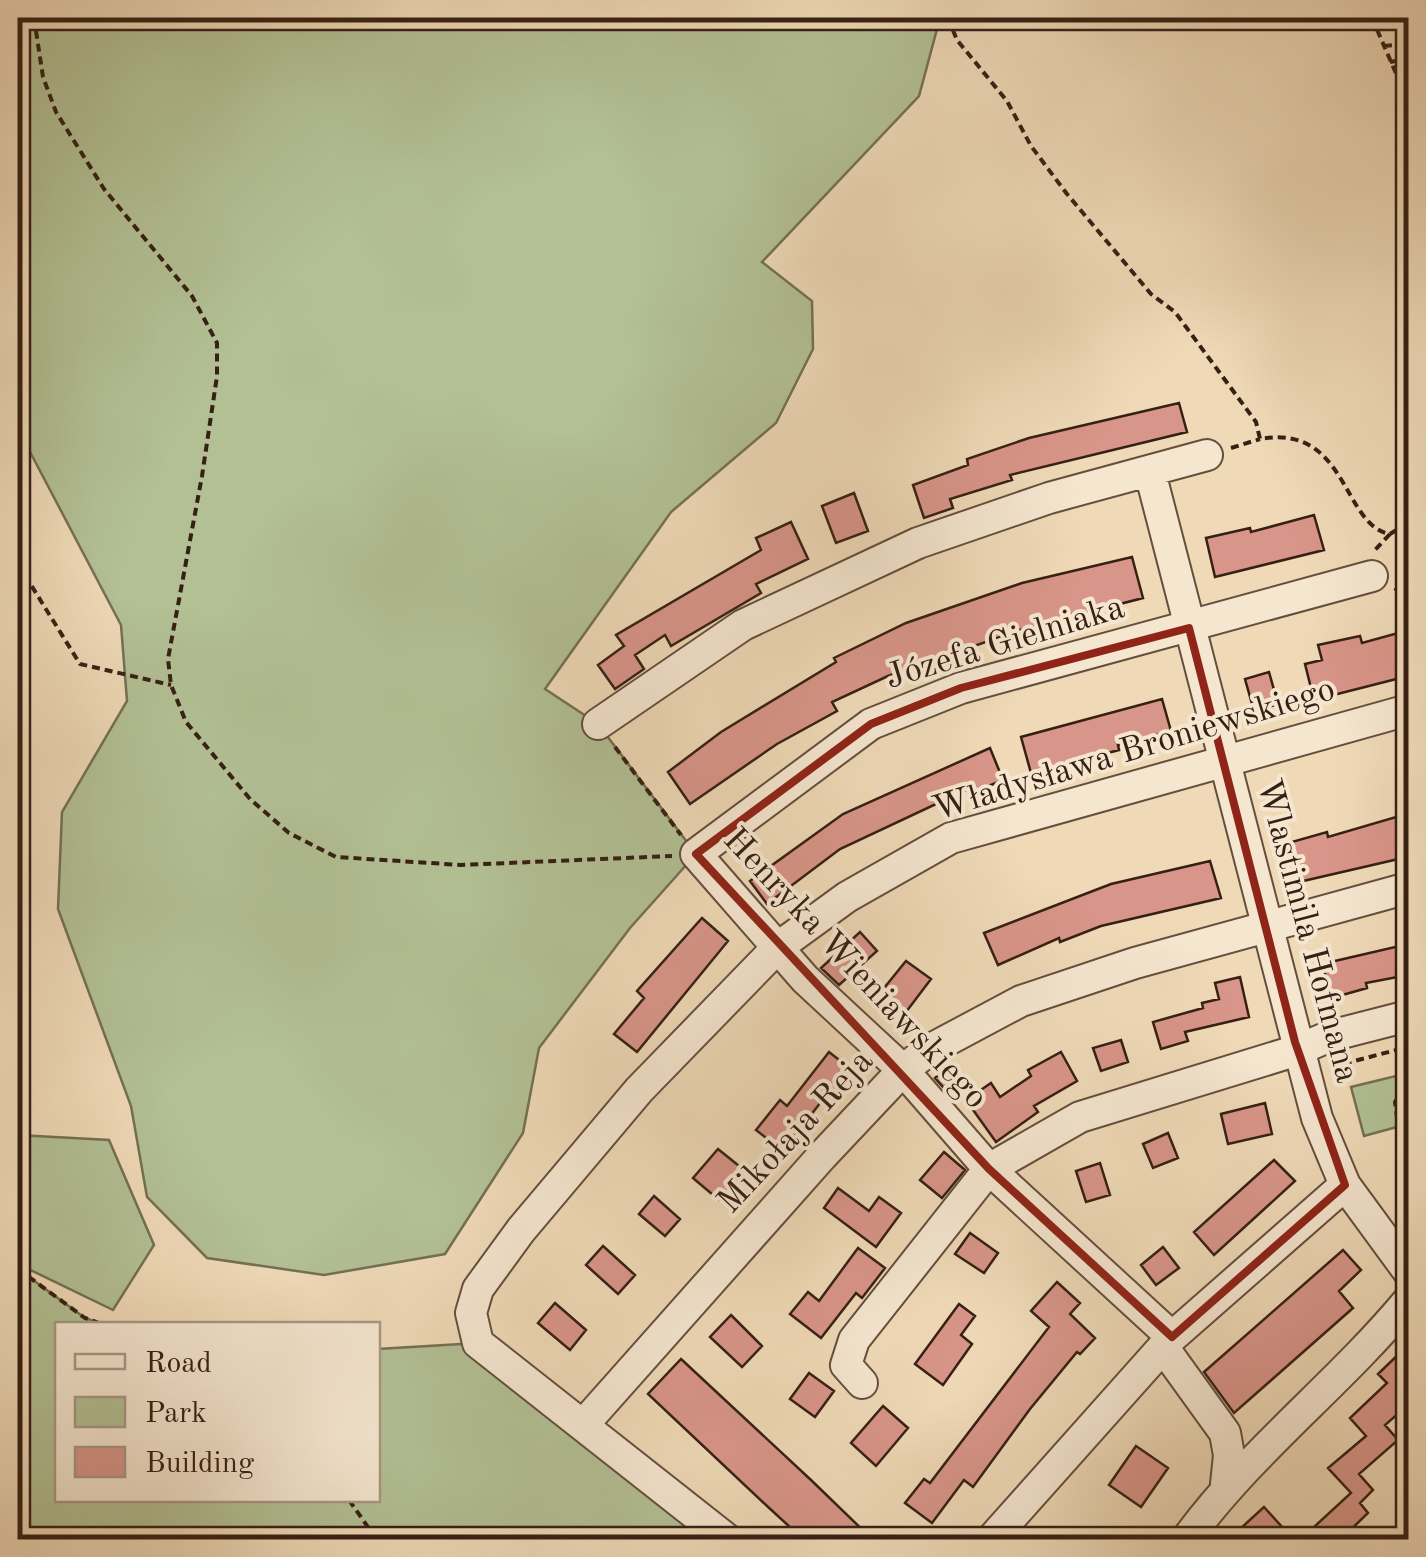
<svg xmlns="http://www.w3.org/2000/svg" width="1426" height="1557" viewBox="0 0 1426 1557" font-family="'Old Standard TT',serif">
  <style>
    .green { fill: #b2c094; stroke: #747054; stroke-width: 2.5 }
    .building { fill: #d89589; stroke: #362014; stroke-width: 2.5 }
    .lines { fill: none; stroke-linecap: round; stroke-linejoin: round }
    .minor-casing { stroke: #644e3d; stroke-width: 34 }
    .path { stroke: #362014; stroke-width: 4; stroke-dasharray: 8 5; stroke-linecap: butt }
    .minor { stroke: #f5e6d0; stroke-width: 30 }
    .marked { fill: none; stroke: #8f2418; stroke-width: 8; stroke-linejoin: round }
    .labels { text-anchor: middle; dominant-baseline: central; stroke-width: 8; stroke-linejoin: round; paint-order: stroke }
    .street-label { font-size: 35px; fill: #362014; stroke: #f5e6d0 }
  </style>
  <rect width="100%" height="100%" fill="#efd9b7"/>
  <filter id="stains"><feTurbulence type="fractalNoise" baseFrequency=".002" numOctaves="4"/><feColorMatrix values="0 0 0 0 .2 0 0 0 0 .09 0 0 0 0 .02 0 0 0 .5 -.17"/></filter>
  <radialGradient id="worn" r=".72"><stop offset=".6" stop-color="#630" stop-opacity="0"/><stop offset="1" stop-color="#630" stop-opacity=".3"/></radialGradient>
  <path class="green" d="M18,18H940L919,96L762,262L812,301L813,349L776,423L671,512L545,689L598,724L696,854L630,928L539,1048L523,1133L445,1254L324,1275L207,1258L147,1197L131,1106L58,909L62,812L127,701L121,625L18,429Z
    M1408,1073V1124L1364,1136L1351,1087Z
    M18,1135L109,1140L154,1245L113,1310L18,1264Z
    M18,1269L85,1318L102,1324H58V1500H378V1349L478,1343L727,1539H18Z"/>
  <path class="building" d="M1179,403L1187,432L1010,475L1012,480L950,499L953,508L924,518L913,485L968,465L967,459L1029,438Z
    M854,493L868,531L836,543L822,506Z
    M1314,515L1324,550L1215,577L1206,538L1250,528L1251,532Z
    M791,522L808,559L756,584L761,593L671,646L665,635L635,655L644,669L615,689L598,665L624,646L616,635L761,550L756,538Z
    M1132,557L1143,598L1023,629L888,676L832,702L837,711L777,744L690,804L668,772L721,732L836,662L834,658L906,623L1022,583Z
    M1398,633L1408,676L1314,700L1305,664L1322,660L1318,645L1360,636L1362,643Z
    M1269,672L1278,704L1254,711L1245,679Z
    M1162,699L1171,731L1118,745L1119,750L1031,773L1021,737Z
    M990,748L1003,780L972,793L970,788L840,849L767,904L750,881L843,814Z
    M1396,817L1407,857L1299,882L1288,843L1327,832L1328,837Z
    M1210,861L1221,898L1101,926L1060,942L1059,938L998,965L984,933L1111,884Z
    M702,918L728,941L637,1052L614,1034L644,998L637,991Z
    M860,932L877,951L839,985L821,968Z
    M1408,944V975L1366,983L1367,988L1332,998L1322,964Z
    M906,961L931,979L906,1012L880,993Z
    M1240,977L1249,1017L1185,1032L1188,1041L1161,1049L1153,1022L1203,1008L1202,1003L1219,999L1215,983Z
    M1121,1040L1128,1062L1101,1071L1093,1048Z
    M829,1052L857,1074L833,1105L824,1098L783,1151L756,1130L780,1100L787,1106Z
    M1061,1052L1077,1081L1034,1106L1038,1112L996,1142L966,1100L991,1083L1000,1097L1031,1076L1028,1070Z
    M947,1067L964,1086L952,1097L935,1078Z
    M1265,1103L1272,1134L1228,1144L1221,1114Z
    M1168,1133L1178,1158L1153,1168L1143,1144Z
    M718,1149L744,1170L719,1200L693,1178Z
    M944,1152L965,1170L942,1198L920,1180Z
    M1274,1160L1295,1181L1214,1255L1194,1232Z
    M1100,1163L1110,1195L1086,1202L1076,1171Z
    M838,1188L869,1211L879,1197L901,1213L876,1247L824,1208Z
    M654,1196L680,1219L665,1236L639,1214Z
    M970,1233L998,1253L984,1273L955,1254Z
    M603,1246L635,1275L618,1294L586,1265Z
    M1163,1247L1179,1268L1156,1285L1141,1265Z
    M858,1248L885,1268L862,1298L856,1293L821,1338L790,1314L808,1292L819,1301Z
    M1343,1250L1361,1270L1339,1291L1353,1308L1234,1413L1204,1372Z
    M1057,1282L1080,1303L1070,1314L1095,1338L1080,1354L1077,1352L1030,1409L973,1487L964,1480L932,1523L905,1503L924,1479L930,1483L1049,1327L1031,1311Z
    M555,1303L586,1330L570,1350L538,1323Z
    M959,1304L975,1316L961,1335L972,1344L943,1385L915,1364Z
    M731,1315L762,1346L742,1367L710,1337Z
    M1408,1345V1405L1385,1425L1398,1440L1359,1474L1373,1490L1360,1503L1368,1513L1340,1540H1327L1314,1527L1351,1493L1328,1468L1366,1436L1350,1418L1387,1383L1378,1374Z
    M681,1359L811,1480L873,1540H804L767,1506L648,1394Z
    M809,1373L834,1391L815,1417L790,1399Z
    M883,1406L908,1428L876,1466L851,1443Z
    M1136,1446L1168,1468L1141,1507L1109,1485Z
    M1264,1507L1283,1528L1269,1540H1228Z"/>
  <g class="lines">
    <g class="minor-casing">
      <path id="minor" d="M1150,472L1317,1118L1345,1185L1408,1271
        M598,724L743,625L918,543L1049,498L1207,455
        M1172,1337L989,1169L903,1070L805,979L696,854L871,724L961,688L1372,576
        M1163,1347L1225,1433L1229,1455L1226,1484
        M862,1383L846,1365L854,1340L989,1169L1080,1117L1298,1050L1330,1036L1408,1016
        M583,1425L822,1156L903,1070L929,1050L1021,1001L1135,963L1408,888
        M728,1540L478,1343L471,1313L478,1289L521,1230L639,1090L777,948L847,897L951,838L1408,710
        M991,1540L1172,1337L1345,1185
        M1186,1540C1251,1451 1338,1385 1408,1301"/>
    </g>
    <path class="path" d="M34,18L43,77L56,112L104,189L192,296L217,343V376L202,476L168,659L171,685L186,722L250,799L289,833L336,857L461,865L672,856
      M948,18L957,40L1007,101L1031,146L1067,194L1151,294L1175,312L1256,422L1260,439C1348,423 1342,526 1390,534L1375,550
      M1372,18L1408,101
      M1384,46L1408,44
      M1390,62L1408,59
      M1231,448L1260,439
      M1390,534L1408,523
      M18,564L80,664L171,685
      M1395,588L1408,603
      M615,747L681,835
      M1331,1067L1408,1047
      M1399,1132L1395,1102L1408,1081
      M18,1269L85,1318L102,1324
      M349,1500L377,1540"/>
    <use href="#minor" class="minor"/>
  </g>
  <path class="marked" d="M1189,628L1295,1042L1345,1185L1172,1337L989,1169L696,854L871,724L961,688Z"/>
  <g class="labels">
    <g class="street-label">
      <text transform="translate(1005 643) rotate(-17)">Józefa Gielniaka</text>
      <text transform="translate(1134 750) rotate(-17)">Władysława Broniewskiego</text>
      <text transform="translate(1307 931) rotate(75)">Wlastimila Hofmana</text>
      <text transform="translate(855 969) rotate(47)">Henryka Wieniawskiego</text>
      <text transform="translate(796 1132) rotate(-47)">Mikołaja Reja</text>
    </g>
  </g>
  <rect width="1426" height="1557" fill="none" stroke="#efd9b7" stroke-width="60"/>
  <rect x="20" y="20" width="1386" height="1517" fill="none" stroke="#362014" stroke-width="5"/>
  <rect x="30" y="30" width="1366" height="1497" fill="none" stroke="#362014" stroke-width="2.5"/>
  <rect x="55" y="1322" width="325" height="180" fill="#f5e6d0" stroke="#a99785" stroke-width="2.5"/>
  <rect x="75" y="1354" width="50" height="15" fill="#f5e6d0" stroke="#a99785" stroke-width="2.5"/>
  <text x="145" y="1372" font-size="30" fill="#362014">Road</text>
  <rect x="75" y="1397" width="50" height="30" fill="#b2c094" stroke="#a99785" stroke-width="2.5"/>
  <text x="145" y="1422" font-size="30" fill="#362014">Park</text>
  <rect x="75" y="1447" width="50" height="30" fill="#d89589" stroke="#a99785" stroke-width="2.5"/>
  <text x="145" y="1472" font-size="30" fill="#362014">Building</text>
  <rect width="100%" height="100%" filter="url(#stains)"/>
  <rect width="100%" height="100%" fill="url(#worn)"/>
</svg>
